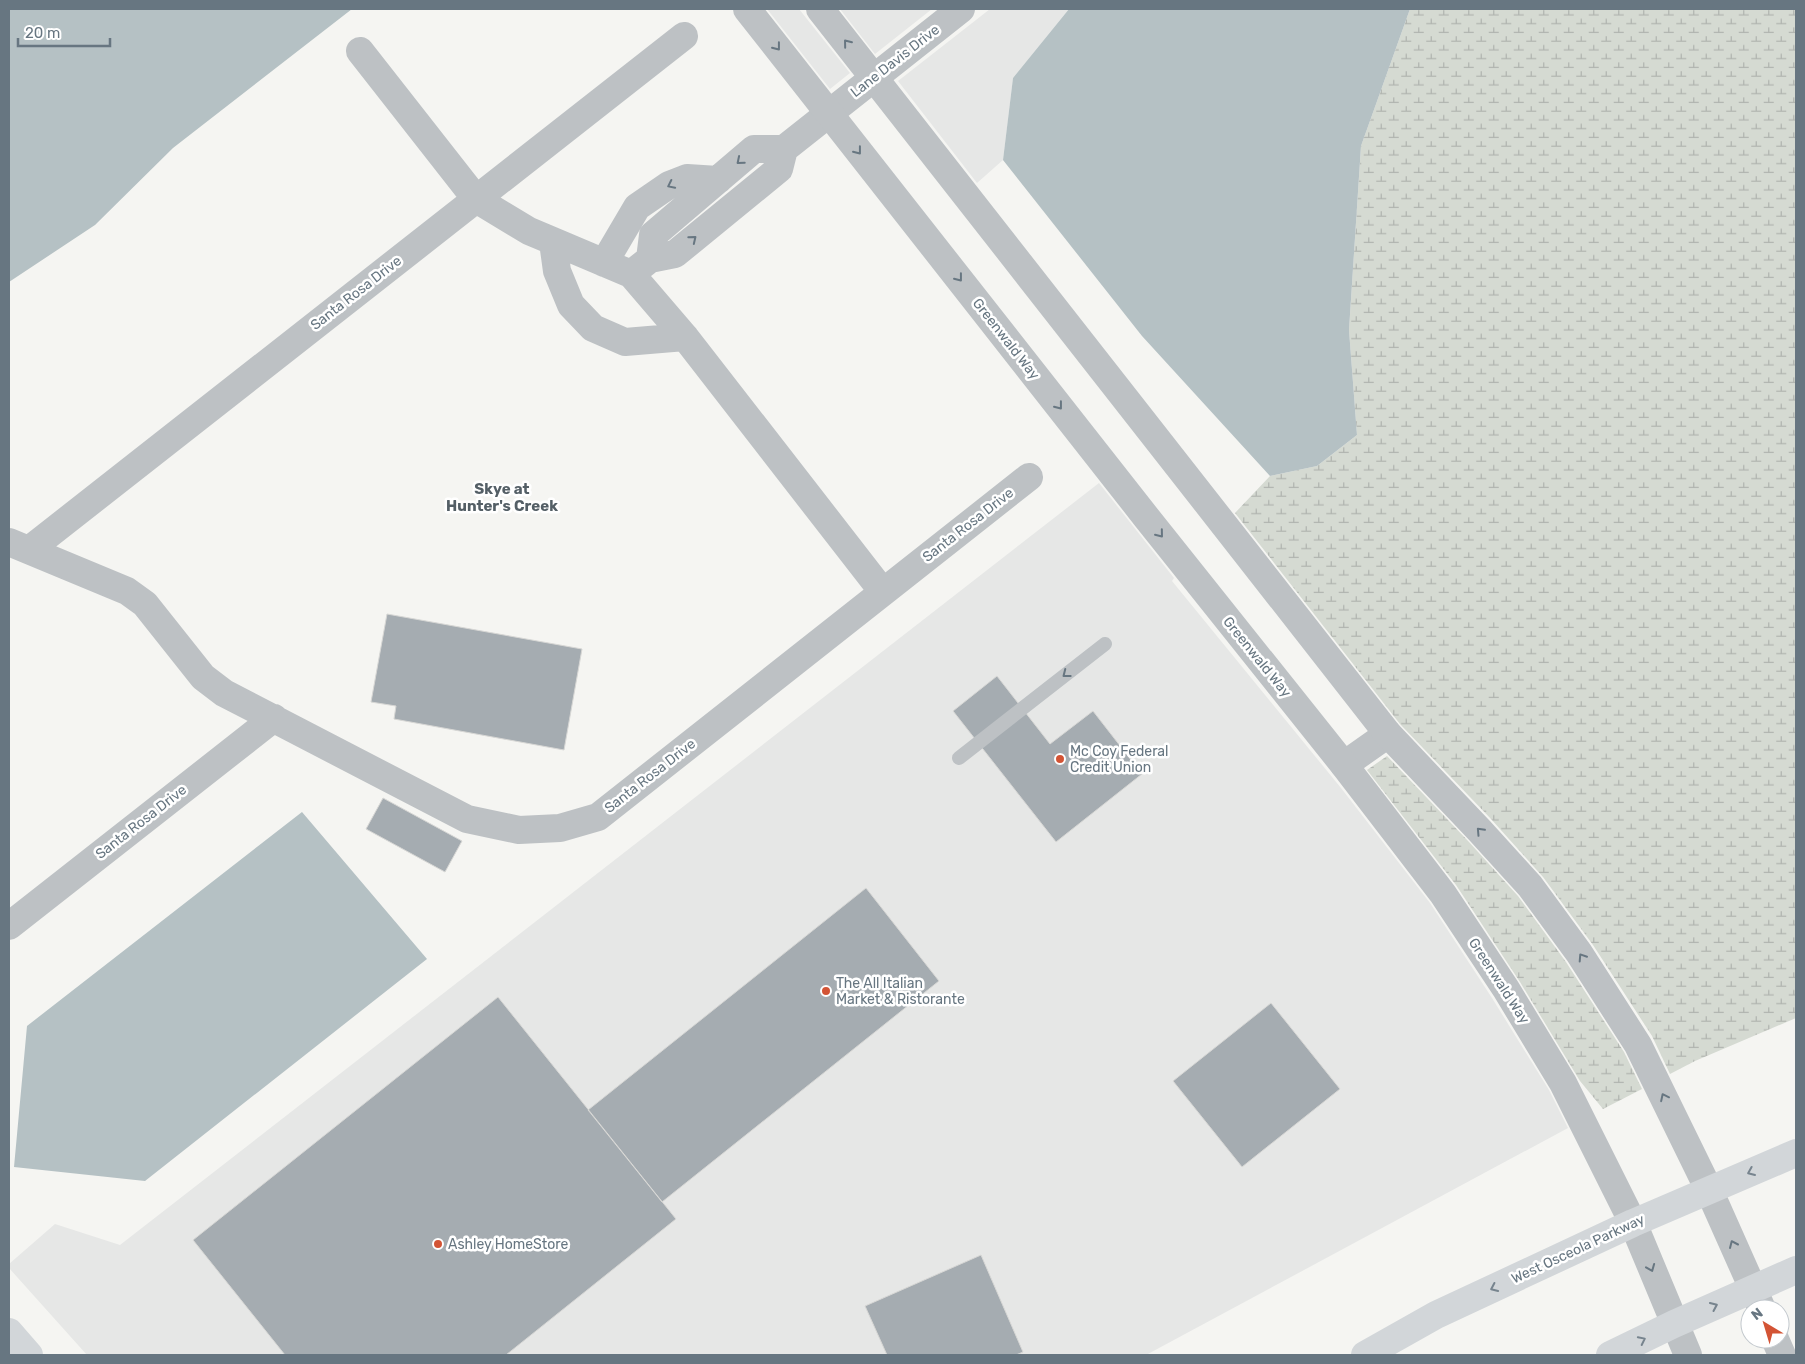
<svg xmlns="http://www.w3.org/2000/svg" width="1805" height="1364" viewBox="0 0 1805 1364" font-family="Rubik,sans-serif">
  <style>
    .built { fill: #e6e7e6 }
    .wetland { fill: url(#wetland-marsh) }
    .water { fill: #b5c1c4 }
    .building { fill: #a5acb1; stroke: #d7d7d5 }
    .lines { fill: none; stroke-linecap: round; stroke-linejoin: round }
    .service { stroke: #bdc1c4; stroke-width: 14 }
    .minor { stroke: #bdc1c4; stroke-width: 28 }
    .tertiary { stroke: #bdc1c4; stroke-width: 28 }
    .primary { stroke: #d2d6d9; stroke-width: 28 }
    .trunk { stroke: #d2d6d9; stroke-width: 28 }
    .oneway { stroke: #677681 }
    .oneway2 { stroke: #77848e }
    .poi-dot { fill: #d35435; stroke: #fff; stroke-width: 2 }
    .labels { text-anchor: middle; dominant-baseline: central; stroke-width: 5; stroke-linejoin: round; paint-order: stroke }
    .street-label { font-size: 14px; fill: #677681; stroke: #fff }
    .poi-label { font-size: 14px; fill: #677681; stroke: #fff; text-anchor: start }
    .neighbourhood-label { font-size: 15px; font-weight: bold; fill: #545f66; stroke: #fff }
  </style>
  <defs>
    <pattern id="wetland-marsh" width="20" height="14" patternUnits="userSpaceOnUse" patternTransform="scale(1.25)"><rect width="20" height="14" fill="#d5dad2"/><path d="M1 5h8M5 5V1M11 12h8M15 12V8" fill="none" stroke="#b1b5b0"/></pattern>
  </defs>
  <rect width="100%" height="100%" fill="#f5f5f2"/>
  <path class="built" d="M767,9H799L850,73L830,89Z
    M840,9H932L875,54Z
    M990,9H1069L1013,78L1003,160L977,183L898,81Z
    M1099,483L1174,578L1172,581L1341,788L1430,903L1492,998L1549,1090L1568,1128L1146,1355H87L9,1268V1264L55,1224L120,1245Z"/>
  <path class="wetland" d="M1410,9H1796V1018L1695,1061L1670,1074L1652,1036L1593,945L1543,877L1491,819L1400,724L1235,513L1270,476L1317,466L1357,435L1349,330L1361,146Z
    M1387,756L1469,842L1518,896L1566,962L1624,1052L1642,1089L1603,1109L1580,1081L1520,982L1456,885L1367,770Z"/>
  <path class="water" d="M9,9H352L173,148L95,225L9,282Z
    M1069,9H1410L1361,146L1349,330L1357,435L1317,466L1270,476L1142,336L1003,160L1013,78Z
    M302,812L427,959L145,1181L14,1167L27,1026Z"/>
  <path class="building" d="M387,614L582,649L564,750L394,719L396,706L371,702Z
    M997,676L1050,744L1093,711L1142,774L1056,842L953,711Z
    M383,798L462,841L445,872L366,829Z
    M866,888L939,981L662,1202L588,1110Z
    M498,997L676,1219L506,1355H285L193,1240Z
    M1271,1003L1340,1089L1242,1167L1173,1081Z
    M981,1255L1023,1352L1016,1355H887L865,1306Z"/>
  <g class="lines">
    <path class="service" d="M959,758L1105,644"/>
    <path class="minor" d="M360,51L476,199L529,231L631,274L685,337L883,592
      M553,242L557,271L571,305L593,328L625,342L685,337
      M650,259L653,235L754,149H784
      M604,263L637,207L669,185L687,178L718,180
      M631,274L650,259L675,254L779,169L784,149L961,9
      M9,542L127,591L145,604L203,677L224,693L467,819L519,830L560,828L598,817L1029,477
      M29,550L684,36
      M1344,765L1388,734
      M9,926L274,718"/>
    <path class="tertiary" d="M747,9L1146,517L1344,765L1443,894L1506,989L1563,1083L1633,1223L1688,1355
      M820,9L1388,734L1480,831L1530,886L1579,953L1638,1045L1709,1190L1762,1309
      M1775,1339L1782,1355"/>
    <path class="primary" d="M1365,1355L1436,1315L1633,1223L1796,1153
      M1610,1355L1674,1324L1796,1270"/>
    <path class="trunk" d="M9,1332L29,1355"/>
  </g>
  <defs><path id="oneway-chevron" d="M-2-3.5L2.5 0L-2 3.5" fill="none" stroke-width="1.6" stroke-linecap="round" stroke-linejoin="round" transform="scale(1.25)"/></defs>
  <g class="oneway">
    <use href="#oneway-chevron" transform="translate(847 43) rotate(-129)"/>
    <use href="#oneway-chevron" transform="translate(777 47) rotate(52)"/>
    <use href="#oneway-chevron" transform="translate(858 151) rotate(52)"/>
    <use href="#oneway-chevron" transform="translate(740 161) rotate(140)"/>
    <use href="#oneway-chevron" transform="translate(671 185) rotate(154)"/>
    <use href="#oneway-chevron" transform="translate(693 239) rotate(-39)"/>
    <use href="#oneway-chevron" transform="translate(959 278) rotate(52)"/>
    <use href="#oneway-chevron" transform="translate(1059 406) rotate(52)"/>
    <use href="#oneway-chevron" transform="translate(1160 534) rotate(51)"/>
    <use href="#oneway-chevron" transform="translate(1066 674) rotate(142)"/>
    <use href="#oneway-chevron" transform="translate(1480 831) rotate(-133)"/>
    <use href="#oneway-chevron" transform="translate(1582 957) rotate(-123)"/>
    <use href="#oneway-chevron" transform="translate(1664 1097) rotate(-116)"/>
    <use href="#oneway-chevron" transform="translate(1733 1244) rotate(-114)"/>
    <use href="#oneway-chevron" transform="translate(1651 1268) rotate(68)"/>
  </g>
  <g class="oneway2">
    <use href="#oneway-chevron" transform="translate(1751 1172) rotate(157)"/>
    <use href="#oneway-chevron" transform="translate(1494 1288) rotate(155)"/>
    <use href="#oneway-chevron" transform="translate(1714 1306) rotate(-24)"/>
    <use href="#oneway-chevron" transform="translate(1642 1340) rotate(-26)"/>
  </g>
  <g class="poi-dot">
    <circle cx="1060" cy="759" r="5"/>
    <circle cx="826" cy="991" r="5"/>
    <circle cx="438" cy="1244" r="5"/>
  </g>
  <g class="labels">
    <g class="street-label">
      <text transform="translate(895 61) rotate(-38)">Lane Davis Drive</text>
      <text transform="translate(356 293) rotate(-38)">Santa Rosa Drive</text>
      <text transform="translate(1006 339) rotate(52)">Greenwald Way</text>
      <text transform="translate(968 525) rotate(-38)">Santa Rosa Drive</text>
      <text transform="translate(1257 657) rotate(51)">Greenwald Way</text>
      <text transform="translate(650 776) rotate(-38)">Santa Rosa Drive</text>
      <text transform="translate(141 822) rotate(-38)">Santa Rosa Drive</text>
      <text transform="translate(1499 981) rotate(57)">Greenwald Way</text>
      <text transform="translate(1578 1249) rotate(-25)">West Osceola Parkway</text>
    </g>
    <g class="poi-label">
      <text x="1070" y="751">Mc Coy Federal<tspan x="1070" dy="16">Credit Union</tspan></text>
      <text x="836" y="983">The All Italian<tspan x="836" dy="16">Market &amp; Ristorante</tspan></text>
      <text x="448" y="1244">Ashley HomeStore</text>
    </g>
    <g class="neighbourhood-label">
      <text x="502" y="489">Skye at<tspan x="502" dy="17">Hunter's Creek</tspan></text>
    </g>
  </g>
  <rect width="1805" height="1364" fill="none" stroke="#677681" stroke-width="20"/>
  <g transform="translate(1765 1324) rotate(322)"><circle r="24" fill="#ffffff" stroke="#c2c8cd"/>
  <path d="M0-4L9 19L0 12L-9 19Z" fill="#d35435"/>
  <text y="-8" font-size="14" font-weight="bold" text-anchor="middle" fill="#677681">N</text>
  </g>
  <path d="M18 38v8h92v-8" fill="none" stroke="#677681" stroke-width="2.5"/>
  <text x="25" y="38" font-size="15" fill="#677681" stroke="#ffffff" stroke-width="4" paint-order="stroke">20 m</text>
</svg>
